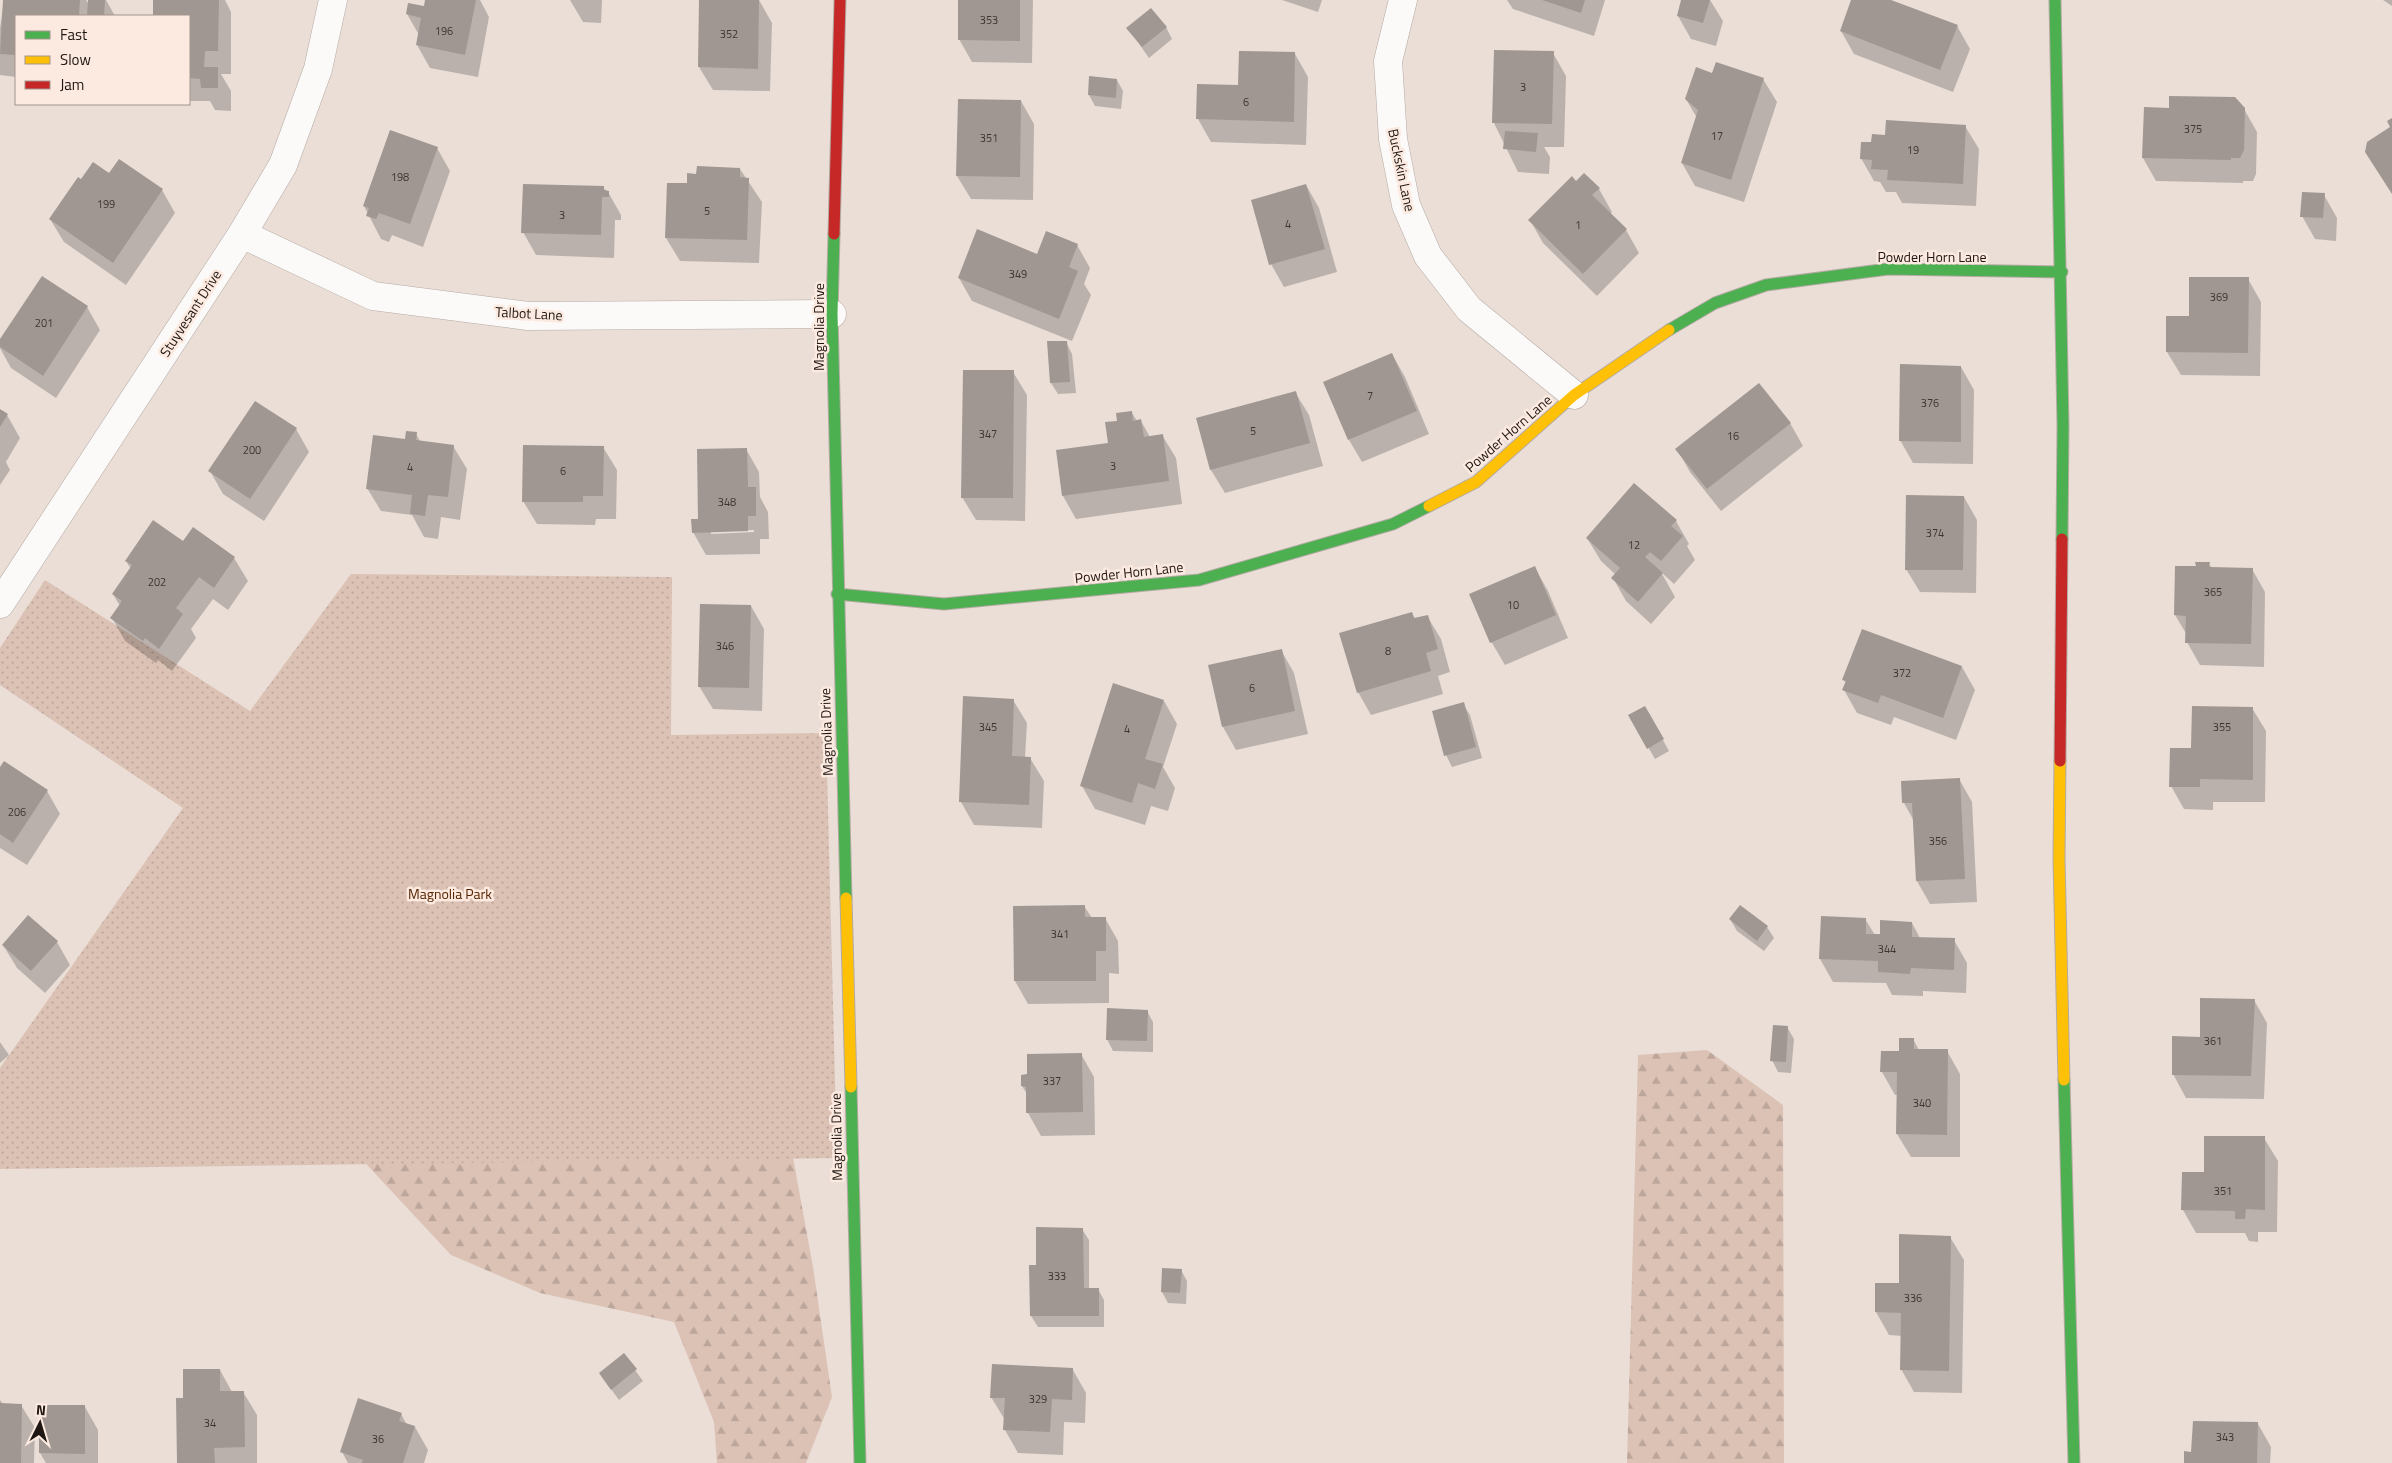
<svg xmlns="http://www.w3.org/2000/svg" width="2392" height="1463" viewBox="0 0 2392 1463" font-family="'Titillium Web',sans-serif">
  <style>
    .forest { fill: url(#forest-firs) }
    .park { fill: url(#park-dots) }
    .shadow { fill: #0003; fill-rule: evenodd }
    .building { fill: #a09792 }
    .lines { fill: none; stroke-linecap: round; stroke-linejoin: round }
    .street-casing { stroke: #b4aaa4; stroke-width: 29 }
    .fast-casing { stroke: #b4aaa4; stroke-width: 13 }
    .slow-casing { stroke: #b4aaa4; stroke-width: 13 }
    .jam-casing { stroke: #b4aaa4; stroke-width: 13 }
    .street { stroke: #fcfaf9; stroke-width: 28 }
    .fast { stroke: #4caf50; stroke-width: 11 }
    .slow { stroke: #ffc107; stroke-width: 11 }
    .jam { stroke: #c62828; stroke-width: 11 }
    .labels { text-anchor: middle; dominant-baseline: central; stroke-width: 5; stroke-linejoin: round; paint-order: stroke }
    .number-label { font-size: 11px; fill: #3e3632 }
    .street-label { font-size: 14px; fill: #1e1612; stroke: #fce9df }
    .park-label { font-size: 14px; fill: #562300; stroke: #fce9df }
  </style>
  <defs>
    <pattern id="forest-firs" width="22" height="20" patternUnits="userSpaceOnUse" patternTransform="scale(1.25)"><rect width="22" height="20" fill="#dcc2b5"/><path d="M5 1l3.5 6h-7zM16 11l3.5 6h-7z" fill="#bca69b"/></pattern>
    <pattern id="park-dots" width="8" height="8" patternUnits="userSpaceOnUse" patternTransform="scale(1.25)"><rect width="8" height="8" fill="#dcc2b5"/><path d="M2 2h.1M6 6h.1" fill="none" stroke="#bca69b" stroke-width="1.8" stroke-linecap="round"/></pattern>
  </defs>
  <rect width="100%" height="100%" fill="#eaded7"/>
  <path class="forest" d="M632,661L782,1097L813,1267L832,1397L806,1463H717L714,1422L674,1322L540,1293L451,1255L341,1137L254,740Z
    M1707,1050L1783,1105L1784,1463H1627L1638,1055Z"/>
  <path class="park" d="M351,574L672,577L671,735L826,733L837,1158L0,1169V1068L183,808L0,685V648L45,580L250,711Z"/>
  <path class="shadow" d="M4,0H86L89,4V0H106L115,16H16V77L0,75V28Z
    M155,0H225L231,12V74H221L231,91V111L215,110L210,101H189V16H154Z
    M427,0H480L489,17L478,77L430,68L417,45L419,35L407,14L425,8Z
    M570,0H602L601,23L583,22Z
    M701,0H759L772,23L770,91L713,90L699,67Z
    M960,0H1033L1032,63L972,62L959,39Z
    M1282,0H1322L1318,12Z
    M1507,0H1605L1594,36L1513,9Z
    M1682,0H1710L1723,21L1716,46L1691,39L1678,16Z
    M1853,0H1888L1957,26L1970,49L1953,92L1854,54L1841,31Z
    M2383,0H2392V6Z
    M1166,27L1172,39L1149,58L1128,28Z
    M1553,53L1566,76L1564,147H1544L1550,157L1549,174L1518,172L1494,123Z
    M1295,54L1308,77L1306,145L1211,142L1198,119V85L1239,86Z
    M1713,74L1763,79L1777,102L1744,202L1695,186L1682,163L1697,118L1686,99Z
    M1117,80L1123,91L1121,109L1095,106L1089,95Z
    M1021,101L1034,124L1033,200L971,199L957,176Z
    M2145,108L2244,109L2257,132L2256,174L2253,181H2243V183L2156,181L2143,158Z
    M1965,126L1979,149L1976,206L1902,203L1896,192H1886L1880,182L1874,181L1861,158L1872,143L1886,136Z
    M437,148L450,171L423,247L392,235L389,242L381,239L364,206Z
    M740,169L762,202L759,263L680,261L666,238L688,184L698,175Z
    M110,175L162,190L175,213L126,285L64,242L50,219L81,181Z
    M1576,183L1599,189L1612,212L1610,214L1626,230L1639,253L1597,296L1543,243L1530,220Z
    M1306,185L1319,208L1337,272L1284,287L1271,264Z
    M603,188L608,192L621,215V220H615L614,258L536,255L523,232Z
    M2324,195L2337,218L2336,241L2315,239L2302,216Z
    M1077,245L1090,268L1084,284L1091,295L1072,341L972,301L959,278Z
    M2248,279L2261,302L2260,376L2181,375L2167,352L2168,317H2190Z
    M87,307L100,330L56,398L11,368L0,348V341Z
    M1066,342L1072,354L1076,393L1058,394L1051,383L1048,343Z
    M1392,354L1405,377L1429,434L1362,462L1349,440Z
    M1961,367L1974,390L1973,464L1913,463L1900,440Z
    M1013,372L1027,395L1025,521L976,520L962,497Z
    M1295,392L1309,415L1323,466L1225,493L1211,470L1198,419Z
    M0,411L7,415L20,438L6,462L10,470L0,485Z
    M1132,413L1137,421H1141L1150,437L1162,435L1176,458L1182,504L1076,519L1063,496L1109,444L1119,422Z
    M1790,423L1803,446L1721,511L1690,472L1677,449Z
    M296,429L309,452L264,521L223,494L210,471Z
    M416,434L420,441L453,446L467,469L460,520L441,517L438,539L424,537L412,515L381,511L367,488L406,441Z
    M603,447L617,470L616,519H596L595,525L537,524L523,501Z
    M746,449L759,472L760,497L768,512L769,539H760V554L706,555L693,532ZM754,530V532L711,534V531Z
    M1634,485L1676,521L1689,544L1687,546L1695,560L1674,584L1661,572L1675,597L1651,624L1626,601L1613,578L1616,575L1601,561L1587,538Z
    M1964,497L1977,520L1976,593L1920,592L1906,569Z
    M193,529L234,558L248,581L228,610L213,599L191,629L196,638L172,671L158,660L156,663L125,641L112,618L120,606L113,594L131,569L126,561L184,543Z
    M2209,564L2212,568L2252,569L2265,592L2264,667L2200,665L2187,642V635L2175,615L2176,567L2197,568Z
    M1535,568L1548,591L1568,638L1505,665L1492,643L1471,595Z
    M751,606L764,629L762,711L713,709L699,686Z
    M1412,613L1415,619L1427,616L1441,639L1450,672L1438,676L1443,694L1371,715L1358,692Z
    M1281,650L1294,673L1308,734L1236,750L1223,727Z
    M1962,667L1975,690L1956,740L1894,717L1891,725L1857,713L1844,690L1846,684L1844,680Z
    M1013,700L1027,723L1025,758H1030L1044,781L1042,828L974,825L961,802Z
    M1164,701L1177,724L1163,767L1175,788L1168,811L1151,806L1145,825L1095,809L1082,786Z
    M1463,704L1470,715L1482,758L1452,767L1446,755Z
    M1645,708L1669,751L1655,759L1630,716Z
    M2252,708L2266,731L2265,802H2213V810L2184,809L2171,786L2192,749Z
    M0,770L47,791L60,814L27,865L0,848Z
    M1959,779L1972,802L1977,902L1930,904L1917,881L1914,821L1904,803Z
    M1084,906L1092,918H1105L1118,941L1119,974L1109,973V1003L1028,1004L1015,981Z
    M28,916L57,942L70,965L45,993L17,968L3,945Z
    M1730,919L1767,927L1774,938L1764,951L1737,931Z
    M1865,919L1875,935L1881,936L1912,923L1920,938L1954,940L1967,963L1966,993L1923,991V996L1892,995L1886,983L1833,982L1820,959Z
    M2254,1000L2267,1023L2264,1099L2186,1098L2173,1074L2201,1038Z
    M1147,1011L1153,1022V1052L1113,1051L1107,1039Z
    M1787,1027L1794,1039L1791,1073L1778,1072L1772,1060Z
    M1913,1039L1919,1050L1947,1051L1960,1074V1157H1911L1897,1134L1898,1095H1895L1882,1072Z
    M0,1042L9,1055L0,1063Z
    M1081,1054L1094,1077L1095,1135L1041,1136L1028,1113L1027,1094L1022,1086L1029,1075Z
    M2264,1138L2278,1161L2277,1232H2258V1242L2249,1241L2245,1233H2196L2183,1210L2205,1174Z
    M1082,1229L1089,1240V1289H1098L1104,1300V1327H1038L1031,1316L1037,1266Z
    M1950,1237L1964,1260L1962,1393L1914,1392L1901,1369L1902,1336L1889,1335L1876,1312V1284H1900Z
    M1164,1269L1181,1270L1187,1281L1186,1304L1168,1303L1162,1292Z
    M624,1355L643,1381L619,1400L600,1374Z
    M220,1370L232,1392H243L257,1415V1463H178L184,1399Z
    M1073,1370L1086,1393L1085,1423L1064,1422L1063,1455L1018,1453L1005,1430V1420L991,1397Z
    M0,1400L3,1404L21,1405L35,1428L34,1463H0Z
    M41,1406L85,1407L98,1430V1463H46L40,1453Z
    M401,1414L407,1425L415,1427L428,1450L424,1463H348L342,1452Z
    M2258,1424L2271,1447L2270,1463H2185L2193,1453Z"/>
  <path class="building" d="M3,0H80L79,16H16V55L0,54Z
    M88,0H105L104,16H87Z
    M153,0H219L218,51H205L204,67H218V88H201L200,79L189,78V16H153Z
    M425,0H476L465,55L416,45L421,18L406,14L408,3L424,6Z
    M699,0H759L758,69L698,67Z
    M958,0H1020V41L958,40Z
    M1542,0H1585L1581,13Z
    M1681,0H1710L1703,23L1677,16Z
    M1851,0H1891L1958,25L1940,70L1840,31Z
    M1151,8L1167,27L1142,47L1126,28Z
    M1494,50L1554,51L1552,124L1492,123Z
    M1239,51L1295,52L1294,122L1196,119L1197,84L1238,85Z
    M1716,62L1764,78L1731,180L1681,163L1698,110L1685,99L1696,67L1712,73Z
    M1089,76L1117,79L1116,98L1088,95Z
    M2169,96L2235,97L2245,108L2244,150L2240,158H2231V160L2142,158L2144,107L2169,108Z
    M958,99L1021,100L1020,177L956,176Z
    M2392,118V194L2365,152L2367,142L2390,127L2387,121Z
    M1886,120L1966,125L1963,184L1887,180L1888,170L1871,169L1872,160L1860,159L1861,142H1871L1872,134L1885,135Z
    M390,130L438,147L410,224L379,213L376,219L366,216L369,208L363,206Z
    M1505,131L1538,133L1536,152L1503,149Z
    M119,159L163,189L113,263L49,219L78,177L81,179L93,162L109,173Z
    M697,166L740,168V177L749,178L747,240L665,238L667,183H687V173L696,174Z
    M1584,173L1600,188L1592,195L1627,229L1583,274L1528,220L1572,176L1576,181Z
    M523,184L604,186V190L609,191V197H602L601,235L521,233Z
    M1306,184L1325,249L1269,265L1251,200Z
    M2302,192L2325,193L2323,218L2300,217Z
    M977,229L1037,254L1046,231L1078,244L1069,267L1078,271L1059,319L958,278Z
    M42,276L88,306L43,376L0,347V339Z
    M2189,277H2249L2248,353L2166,352V316H2189Z
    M1047,341H1067L1070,382L1050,383Z
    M1392,353L1417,411L1348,440L1323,382Z
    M1900,364L1961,366V442L1899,441Z
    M963,370H1014L1013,498H961Z
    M1759,383L1791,423L1707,489L1675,449Z
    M1296,391L1310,443L1210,470L1196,418Z
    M255,401L297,428L250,499L208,471Z
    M0,409L8,414L0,427Z
    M1132,411L1133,421L1141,419L1144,437L1163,434L1169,481L1062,496L1056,450L1108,443L1105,422L1117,421L1116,413Z
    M406,431L417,432L416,440L454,445L448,497L428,495L425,516L410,514L412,495L366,489L373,435L405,439Z
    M523,445L604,446L603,496H583V502H522Z
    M747,448L748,487H756V516H748V531L692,533L691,519H698L697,449Z
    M1634,483L1677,520L1671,526L1683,536L1661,561L1650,552L1645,557L1663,573L1638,602L1611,578L1620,568L1586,538Z
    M1906,495L1964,496L1963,570H1905Z
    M153,520L183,541L193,527L235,557L214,588L199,577L176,608L183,614L159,649L145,638L143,641L110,618L122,601L112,594L132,565L125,561Z
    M2195,562H2210L2209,567L2253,568L2251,644L2185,643L2186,616L2174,615L2175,566H2196Z
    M1535,566L1556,615L1490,643L1469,594Z
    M700,604L751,605L749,688L698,687Z
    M1412,612L1414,618L1428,615L1438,649L1426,653L1431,671L1357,693L1339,633Z
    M1862,629L1962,666L1943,718L1881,695L1878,703L1842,690L1846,681L1842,680Z
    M1282,649L1295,711L1222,727L1208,665Z
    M1113,683L1164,700L1145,759L1163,764L1155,789L1138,783L1132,803L1080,786Z
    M963,696L1014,699L1012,756L1031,757L1029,805L959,802Z
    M1464,702L1476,747L1444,756L1432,711Z
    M1645,706L1664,739L1647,749L1628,715Z
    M2192,706L2253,707V780L2200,779V787H2169L2170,748H2191Z
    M4,761L48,790L13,843L0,834V767Z
    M1960,778L1965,879L1916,881L1912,803H1902L1901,781Z
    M1085,905V917H1106V951H1096V981H1014L1013,906Z
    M1740,905L1768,926L1757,941L1729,919Z
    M28,915L58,941L31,971L2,945Z
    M1821,916L1866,918V934H1880V920L1912,922V937L1955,938L1954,970L1911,968L1910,974L1878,972V961L1819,959Z
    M2200,998L2255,999L2251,1076L2172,1075V1036L2200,1037Z
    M1107,1008L1148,1010L1147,1041L1106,1040Z
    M1773,1025L1788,1026L1786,1062L1770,1061Z
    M1899,1038H1914V1049H1948L1947,1135L1896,1134L1897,1072H1880L1881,1051H1899Z
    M1082,1053L1083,1112L1026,1113V1087L1021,1086V1075L1027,1074V1054Z
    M2204,1136H2265V1210L2246,1209L2245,1219H2235V1211L2181,1210L2182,1172H2204Z
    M1036,1227L1083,1228L1084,1288H1099V1316H1030L1029,1265H1036Z
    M1899,1234L1951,1236L1949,1371L1900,1370L1901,1313L1875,1312V1283H1899Z
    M1162,1268L1182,1269L1180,1293L1161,1292Z
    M624,1353L637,1369L611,1390L599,1373Z
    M992,1364L1073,1368L1072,1400L1052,1399L1050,1432L1003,1430L1005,1398H990Z
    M183,1369H220V1391H244L245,1447L214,1448L215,1463H177L176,1398H183Z
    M358,1398L402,1413L399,1421L415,1426L403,1463H362L363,1460L340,1452Z
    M0,1403L22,1404L21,1463H0Z
    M39,1405H85V1454L39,1453Z
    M2193,1421L2258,1422L2257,1463H2184V1451L2191,1452Z"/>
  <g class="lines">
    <g class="street-casing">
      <path id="street" d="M1403,0L1388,61L1393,139L1406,205L1428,256L1469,309L1574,395
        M242,234L373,296L528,316L832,314
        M0,604L242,234L283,165L318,69L333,0"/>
    </g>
    <g class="fast-casing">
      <path id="fast" d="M2055,0L2063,426L2062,539
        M834,234L832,314L846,898
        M1669,330L1715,303L1766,285L1888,269L2062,272
        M837,594L944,604L1199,580L1393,524L1429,506
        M2064,1080L2074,1463
        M851,1087L860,1463"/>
    </g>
    <g class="slow-casing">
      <path id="slow" d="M1429,506L1476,482L1574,395L1669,330
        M2060,761L2059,859L2064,1080
        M846,898L851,1087"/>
    </g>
    <g class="jam-casing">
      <path id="jam" d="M834,234L840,0
        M2060,761L2062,539"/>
    </g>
    <use href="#street" class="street"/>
    <use href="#fast" class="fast"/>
    <use href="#slow" class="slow"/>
    <use href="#jam" class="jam"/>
  </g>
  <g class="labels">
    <g class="number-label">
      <text x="989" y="20">353</text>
      <text x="444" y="31">196</text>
      <text x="729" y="34">352</text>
      <text x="1523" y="87">3</text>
      <text x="1246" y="102">6</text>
      <text x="2193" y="129">375</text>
      <text x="1717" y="136">17</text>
      <text x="989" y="138">351</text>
      <text x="1913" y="150">19</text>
      <text x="400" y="177">198</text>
      <text x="106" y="204">199</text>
      <text x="707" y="211">5</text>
      <text x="562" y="215">3</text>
      <text x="1288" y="224">4</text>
      <text x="1578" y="225">1</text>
      <text x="1018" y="274">349</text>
      <text x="2219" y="297">369</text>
      <text x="44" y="323">201</text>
      <text x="1370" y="396">7</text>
      <text x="1930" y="403">376</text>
      <text x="1253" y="431">5</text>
      <text x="988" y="434">347</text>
      <text x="1733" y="436">16</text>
      <text x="252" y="450">200</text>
      <text x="1113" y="466">3</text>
      <text x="410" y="467">4</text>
      <text x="563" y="471">6</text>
      <text x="727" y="502">348</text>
      <text x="1935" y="533">374</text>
      <text x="1634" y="545">12</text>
      <text x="157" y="582">202</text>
      <text x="2213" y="592">365</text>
      <text x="1513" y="605">10</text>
      <text x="725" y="646">346</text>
      <text x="1388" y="651">8</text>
      <text x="1902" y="673">372</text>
      <text x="1252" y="688">6</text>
      <text x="988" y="727">345</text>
      <text x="2222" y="727">355</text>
      <text x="1127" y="729">4</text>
      <text x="17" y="812">206</text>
      <text x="1938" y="841">356</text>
      <text x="1060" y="934">341</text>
      <text x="1887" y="949">344</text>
      <text x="2213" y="1041">361</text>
      <text x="1052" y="1081">337</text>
      <text x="1922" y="1103">340</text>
      <text x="2223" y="1191">351</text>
      <text x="1057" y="1276">333</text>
      <text x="1913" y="1298">336</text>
      <text x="1038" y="1399">329</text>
      <text x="210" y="1423">34</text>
      <text x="2225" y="1437">343</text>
      <text x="378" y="1439">36</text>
    </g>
    <g class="street-label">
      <text transform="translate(1402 170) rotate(78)">Buckskin Lane</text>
      <text x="1932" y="256">Powder Horn Lane</text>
      <text transform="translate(190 313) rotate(-57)">Stuyvesant Drive</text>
      <text transform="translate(529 313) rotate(3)">Talbot Lane</text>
      <text transform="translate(818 327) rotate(-90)">Magnolia Drive</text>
      <text transform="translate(1508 433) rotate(-41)">Powder Horn Lane</text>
      <text transform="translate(1129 572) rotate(-6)">Powder Horn Lane</text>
      <text transform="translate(826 732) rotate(-92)">Magnolia Drive</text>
      <text transform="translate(836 1137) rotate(-91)">Magnolia Drive</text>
    </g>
    <g class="park-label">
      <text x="450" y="893">Magnolia Park</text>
    </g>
  </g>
  <rect x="15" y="15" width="175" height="90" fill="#fce9df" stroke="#a3958d"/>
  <rect x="25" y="31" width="25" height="8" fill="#4caf50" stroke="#a3958d"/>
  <text x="60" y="40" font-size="15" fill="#1e1612">Fast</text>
  <rect x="25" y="56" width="25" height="8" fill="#ffc107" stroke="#a3958d"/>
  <text x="60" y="65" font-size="15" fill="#1e1612">Slow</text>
  <rect x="25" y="81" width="25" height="8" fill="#c62828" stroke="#a3958d"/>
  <text x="60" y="90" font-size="15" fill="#1e1612">Jam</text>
  <g transform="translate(40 1423) rotate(5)" stroke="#fce9df" stroke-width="4" paint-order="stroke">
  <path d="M0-4L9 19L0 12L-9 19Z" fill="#1e1612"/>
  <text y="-8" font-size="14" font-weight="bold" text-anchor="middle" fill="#1e1612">N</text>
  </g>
</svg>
